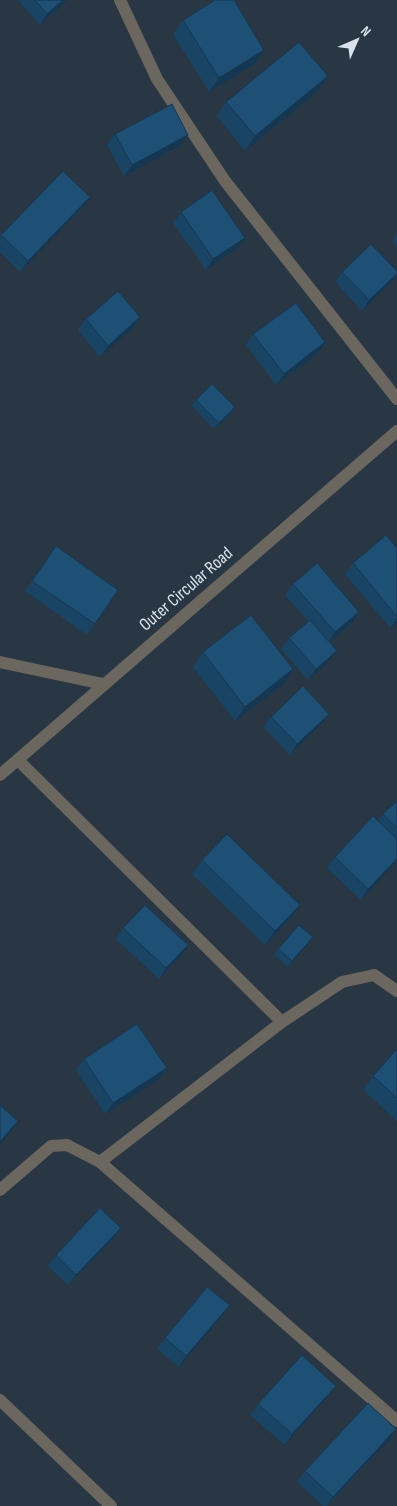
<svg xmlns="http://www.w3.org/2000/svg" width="397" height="1506" viewBox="0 0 397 1506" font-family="'Sofia Sans Condensed',sans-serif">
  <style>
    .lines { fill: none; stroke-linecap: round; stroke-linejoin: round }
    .minor { stroke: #6b675f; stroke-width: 12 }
    .wall { fill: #1a4464 }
    .shaded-wall { fill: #153751 }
    .building { fill: #1e4f74; stroke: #153751 }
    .labels { text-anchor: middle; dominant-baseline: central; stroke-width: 5; stroke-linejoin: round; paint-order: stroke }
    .street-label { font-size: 18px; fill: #d9e2ea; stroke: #283743 }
  </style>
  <rect width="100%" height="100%" fill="#283743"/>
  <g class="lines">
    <path class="minor" d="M120,0L157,79L225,181L397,399
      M0,662L103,684
      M18,760L282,1022
      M0,775L397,431
      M397,991L374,975L342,982L282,1022L100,1162L397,1421
      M0,1190L51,1146L67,1145L100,1162
      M0,1400L111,1506"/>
  </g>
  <path class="wall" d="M18,0H66L64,3L40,25Z
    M183,20L264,50L255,64L209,92L173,34Z
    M318,91L245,151L217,116L226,102Z
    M115,134L180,146L124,176L107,145Z
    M90,197L82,208L20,272L0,252V237L1,235Z
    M181,212L237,248L206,270L173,223Z
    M397,233V247L392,241Z
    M397,271V275L391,283L362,311L335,282L342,272Z
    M140,317L133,328L100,357L78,330L86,319Z
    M253,334L318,353L276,385L246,345Z
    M196,400L235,407L231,413L214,429L191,405Z
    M56,546L118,590L87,635L25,591Z
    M397,548V622L390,628L345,574L353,563Z
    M293,584L359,612L352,623L329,642L337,651L329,661L308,680L281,649L289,638L308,621L285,595Z
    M203,652L293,669L284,684L235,721L193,667Z
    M329,714L321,724L290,755L263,727L271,717Z
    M397,801V861L361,900L327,868L335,857L378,821L383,814Z
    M202,860L300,905L290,919L265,945L192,874Z
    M123,928L181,956L159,979L116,939Z
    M313,937L288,967L274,955L278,949Z
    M397,1049V1121L363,1090L373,1076Z
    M84,1059L159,1079L105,1114L76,1070Z
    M121,1228L113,1239L68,1285L48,1266L56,1255Z
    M222,1316L179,1367L157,1349L165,1338Z
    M336,1386L328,1396L285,1445L250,1415L258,1404Z
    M389,1440L327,1506H323L297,1482L305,1471Z"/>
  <path class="shaded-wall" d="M63,0H66L64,3L40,25L47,14Z
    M264,50L255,64L209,92L219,78Z
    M328,76L318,91L245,151L255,136Z
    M188,135L180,146L124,176L132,165Z
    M90,197L82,208L20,272L28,261Z
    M245,238L237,248L206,270L213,259Z
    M397,274L391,283L362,311L369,300Z
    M140,317L133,328L100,357L108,346Z
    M325,342L318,353L276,385L284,374Z
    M235,407L231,413L214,429L219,423Z
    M359,612L352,623L328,643L335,632Z
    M397,618V622L390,628Z
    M337,651L329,661L308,680L316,669Z
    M293,669L284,684L235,721L245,707Z
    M329,714L321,724L290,755L297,744Z
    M397,859V861L361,900L368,889Z
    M300,905L290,919L265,945L275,931Z
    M313,937L309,943L288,967L292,961Z
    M188,945L181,956L159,979L166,968Z
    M167,1068L159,1079L105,1114L113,1103Z
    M18,1121L11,1132L0,1144V1142Z
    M121,1228L113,1239L68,1285L76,1275Z
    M230,1305L222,1316L179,1367L186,1356Z
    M336,1386L328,1396L285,1445L292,1434Z
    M396,1429L389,1440L326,1506L333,1497Z"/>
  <path class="building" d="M35,0H63L47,14Z
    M215,0H234L264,50L219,78L183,20Z
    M299,42L328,76L255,136L226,102Z
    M172,104L188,135L132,165L115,134Z
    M63,171L90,197L28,261L1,235Z
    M212,190L245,238L213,259L181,212Z
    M371,244L397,271V274L369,300L342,272Z
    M118,291L140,317L108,346L86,319Z
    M296,303L325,342L284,374L253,334Z
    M212,384L235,407L219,423L196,400Z
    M386,535L397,548V617L353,563Z
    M56,546L118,590L95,624L32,581Z
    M317,563L359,612L335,632L293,584Z
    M251,615L293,669L245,707L203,652Z
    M310,620L337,651L316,669L289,638Z
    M303,686L329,714L297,744L271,717Z
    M397,801V828L383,814Z
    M373,816L397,839V859L368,889L335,857Z
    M227,834L300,905L275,931L202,860Z
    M145,905L188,945L166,968L123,928Z
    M299,925L313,937L292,961L278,949Z
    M137,1024L167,1068L113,1103L84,1059Z
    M397,1049V1098L373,1076Z
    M0,1105L18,1121L0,1142Z
    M100,1208L121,1228L76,1275L56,1255Z
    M207,1287L230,1305L186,1356L165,1338Z
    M302,1355L336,1386L292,1434L258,1404Z
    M368,1403L396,1429L333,1497L305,1471Z"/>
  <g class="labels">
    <g class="street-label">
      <text transform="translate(186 589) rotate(-41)">Outer Circular Road</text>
    </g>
  </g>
  <g transform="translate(357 40) rotate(45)" stroke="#283743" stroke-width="4" paint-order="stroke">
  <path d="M0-4L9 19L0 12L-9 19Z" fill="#d9e2ea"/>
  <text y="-8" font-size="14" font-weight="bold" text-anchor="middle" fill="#d9e2ea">N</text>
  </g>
</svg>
